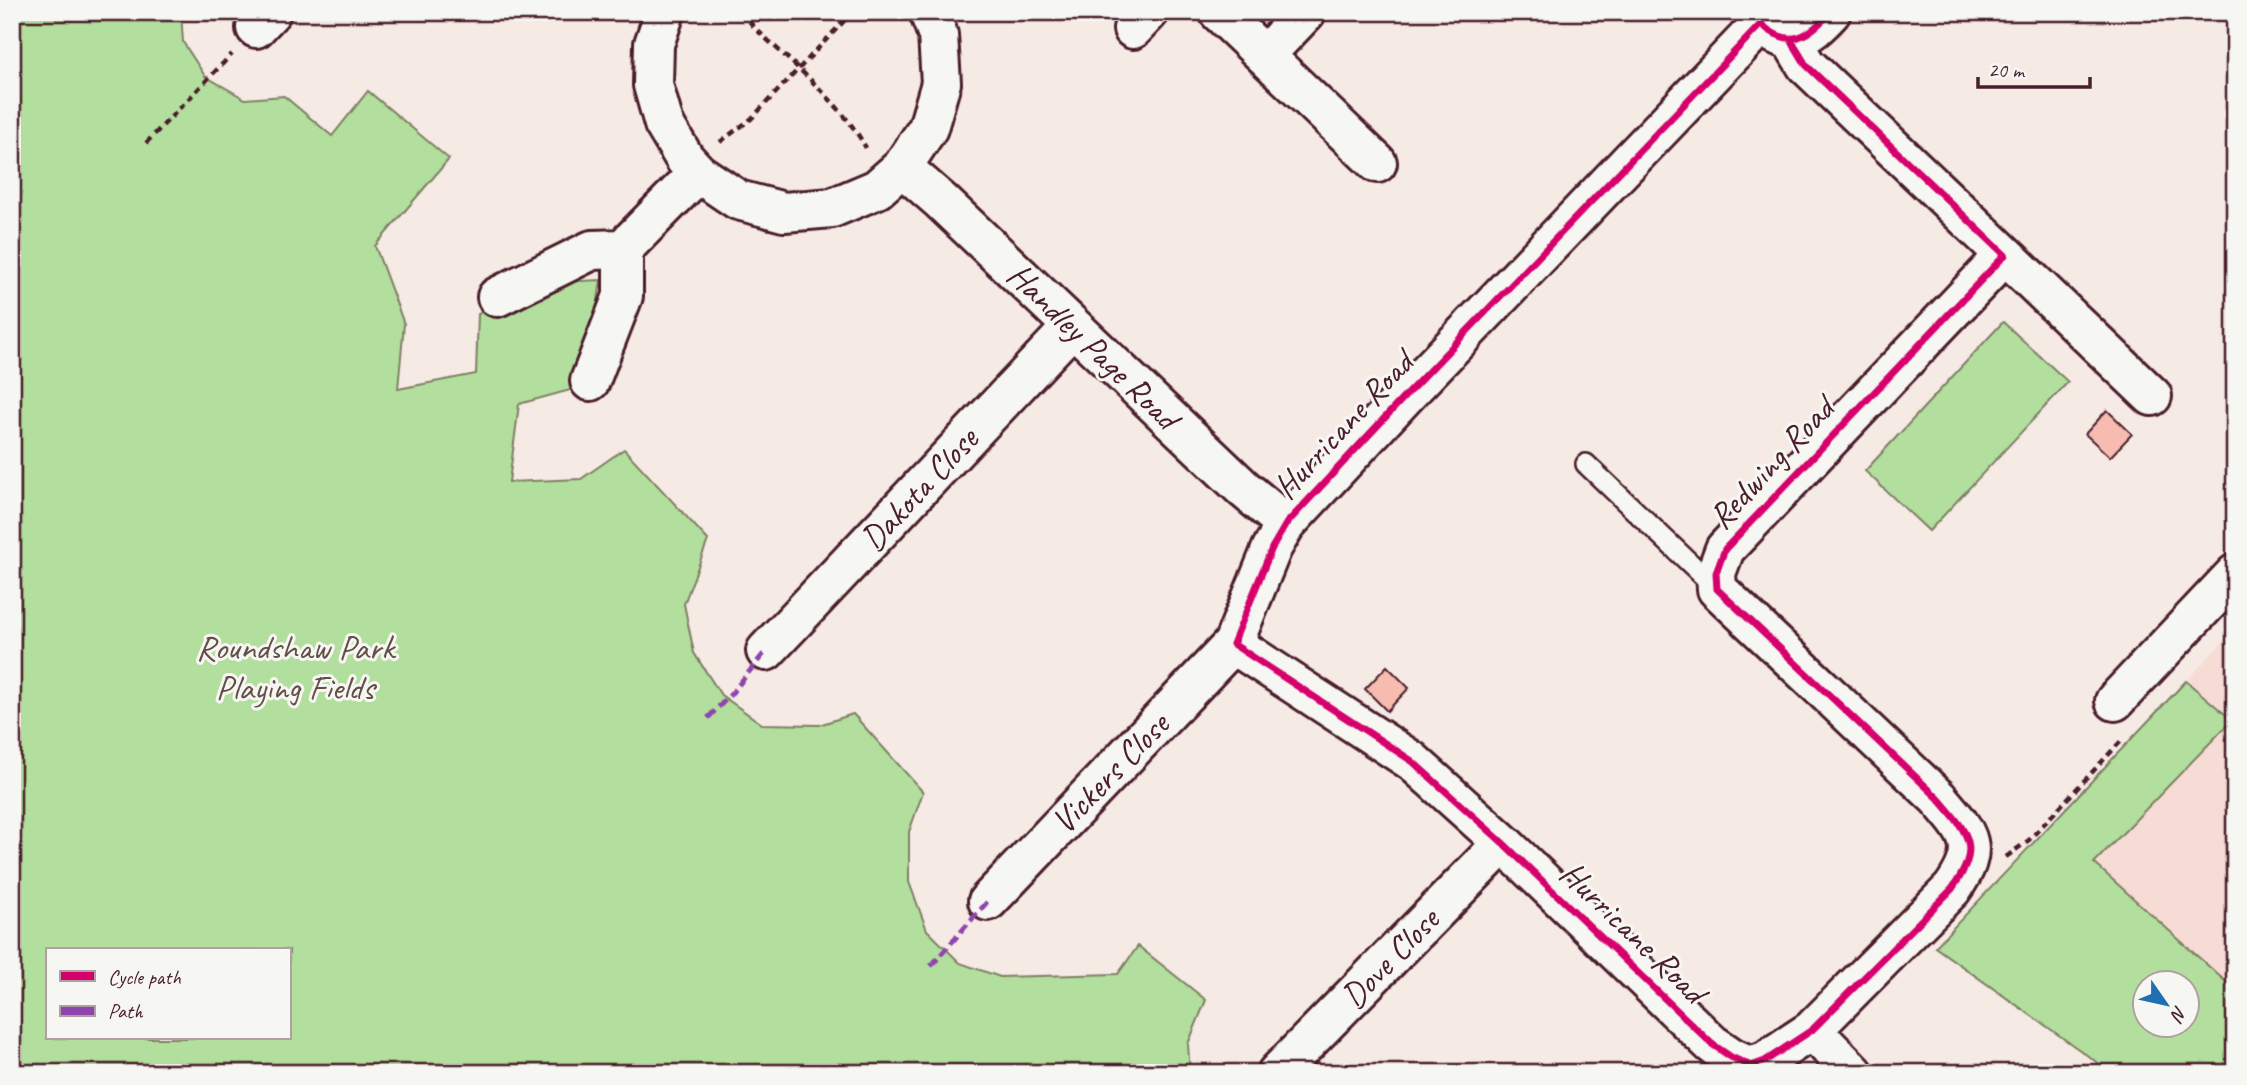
<svg xmlns="http://www.w3.org/2000/svg" width="2247" height="1085" viewBox="0 0 2247 1085" font-family="Caveat,sans-serif">
  <style>
    .built { fill: #f6dcd5; fill-rule: evenodd }
    .green { fill: #b2df9d; stroke: #7e7f64; stroke-width: 2; fill-rule: evenodd }
    .building { fill: #f6bcaf; stroke: #4a1f2b; stroke-width: 2 }
    .lines { fill: none; stroke-linecap: round; stroke-linejoin: round }
    .service-casing { stroke: #4a1f2b; stroke-width: 24 }
    .minor-casing { stroke: #4a1f2b; stroke-width: 44 }
    .path { stroke: #4a1f2b; stroke-width: 4.5; stroke-dasharray: 7 5; stroke-linecap: butt }
    .service { stroke: #f6f6f2; stroke-width: 19 }
    .minor { stroke: #f6f6f2; stroke-width: 38 }
    .quiet { stroke: #8e44ad; stroke-width: 5; stroke-dasharray: 10 5; stroke-linecap: butt }
    .cycleway-casing { stroke: #f6f6f2; stroke-width: 11 }
    .cycleway { stroke: #d6006c; stroke-width: 7 }
    .labels { text-anchor: middle; dominant-baseline: central; stroke-width: 6; stroke-linejoin: round; paint-order: stroke }
    .street-label { font-size: 35px; fill: #4a1f2b; stroke: #f6f6f2 }
    .park-label { font-size: 35px; fill: #644f48; stroke: #f6f6f2 }
  </style>
  <rect width="100%" height="100%" fill="#f6eae5"/>
  <filter id="ink" filterUnits="userSpaceOnUse"><feTurbulence type="fractalNoise" baseFrequency=".0143" numOctaves="2"/><feDisplacementMap in="SourceGraphic" scale="14" xChannelSelector="R" yChannelSelector="G"/><feConvolveMatrix kernelMatrix="1 2 1 2 8 2 1 2 1" color-interpolation-filters="sRGB"/></filter>
  <g filter="url(#ink)">
    <path class="built" d="M2235,629V1073H2110L1937,947ZM2146,984H2188V1026H2146Z"/>
    <path class="green" d="M12,12H181L183,42L205,76L245,99L284,96L332,136L368,91L449,159L375,246L404,324L398,389L476,374L478,314L538,283L601,280L592,342L574,389L519,404L509,482L581,479L624,449L708,540L684,604L694,653L721,695L762,724L819,725L853,714L923,792L909,832V882L927,930L960,963L1000,977L1118,974L1138,946L1206,1000L1188,1044L1190,1073H12ZM47,950H289V1038H47Z
      M2003,322L2068,382L1929,531L1865,471Z
      M2186,681L2232,720L2094,863L2235,990V1073H2112L1935,947ZM2146,984H2188V1026H2146Z"/>
    <path class="building" d="M2107,410L2132,434L2110,457L2085,434Z
      M1387,666L1409,688L1387,711L1365,689Z"/>
    <g class="lines">
      <g class="service-casing">
        <path id="service" d="M1586,464L1716,588"/>
      </g>
      <g class="minor-casing">
        <path id="minor" d="M665,12L654,44L653,85L664,124L685,159L698,173L738,200L784,212L832,208L877,189L902,167L928,128L941,83L938,35L929,12
          M1219,12L1377,163
          M256,28L271,12
          M1133,29L1149,12
          M1265,55L1306,12
          M902,167L941,201L1244,489L1286,524
          M2005,255L2152,396
          M497,297L592,250L623,249
          M590,381L623,296V249L698,173
          M766,651L1072,327
          M2115,701L2235,574
          M988,901L1233,644
          M1812,1030L1854,1073
          M1751,1066L1731,1057L1712,1044L1503,843L1412,761L1233,644L1272,548L1286,524L1406,395L1761,24C1790,50 1808,37 1831,12
          M1277,1073L1503,843
          M1743,1073L1751,1066L1765,1061L1812,1030L1952,889C1982,847 1969,834 1938,798L1717,589L1716,573L1725,549L2005,255L1806,65L1791,40"/>
      </g>
      <path class="path" d="M742,12L754,27C791,63 842,103 866,148
        M720,142L751,119L844,21L856,12
        M146,143L232,54
        M2006,857L2029,840L2123,739"/>
      <use href="#service" class="service"/>
      <use href="#minor" class="minor"/>
      <path class="quiet" d="M708,718L731,694L766,651
        M931,966L988,901"/>
      <g class="cycleway-casing">
        <path id="cycleway" d="M1751,1066L1731,1057L1712,1044L1503,843L1412,761L1233,644L1272,548L1286,524L1406,395L1761,24C1790,50 1808,37 1831,12
          M1744,1072L1751,1066L1765,1061L1812,1030L1952,889C1982,847 1969,834 1938,798L1717,589L1716,573L1725,549L2005,255L1806,65L1791,40"/>
      </g>
      <use href="#cycleway" class="cycleway"/>
    </g>
  </g>
  <g class="labels">
    <g class="street-label">
      <text transform="translate(1093 346) rotate(44)">Handley Page Road</text>
      <text transform="translate(1343 425) rotate(-47)">Hurricane Road</text>
      <text transform="translate(1771 463) rotate(-47)">Redwing Road</text>
      <text transform="translate(919 489) rotate(-47)">Dakota Close</text>
      <text transform="translate(1110 773) rotate(-46)">Vickers Close</text>
      <text transform="translate(1633 932) rotate(44)">Hurricane Road</text>
      <text transform="translate(1390 958) rotate(-46)">Dove Close</text>
    </g>
    <g class="park-label">
      <text x="295" y="647">Roundshaw Park<tspan x="295" dy="40">Playing Fields</tspan></text>
    </g>
  </g>
  <rect width="2247" height="1085" fill="none" stroke="#f6f6f2" stroke-width="42"/>
  <rect x="21" y="21" width="2205" height="1043" fill="none" stroke="#4a1f2b" stroke-width="2.5" filter="url(#ink)"/>
  <rect x="46" y="948" width="245" height="91" fill="#f6f6f2" stroke="#b1a0a2" stroke-width="2"/>
  <rect x="60" y="971" width="35" height="10" fill="#d6006c" stroke="#b1a0a2" stroke-width="2"/>
  <text x="108" y="984" font-size="21" fill="#4a1f2b">Cycle path</text>
  <rect x="60" y="1006" width="35" height="10" fill="#8e44ad" stroke="#b1a0a2" stroke-width="2"/>
  <text x="108" y="1018" font-size="21" fill="#4a1f2b">Path</text>
  <g transform="translate(2166 1004) rotate(124)"><circle r="33" fill="#f6f6f2" stroke="#b1a0a2" stroke-width="2"/>
  <path d="M0-5L12 26L0 18L-12 26Z" fill="#1f6fb2"/>
  <text y="-10" font-size="19" font-weight="bold" text-anchor="middle" fill="#4a1f2b">N</text>
  </g>
  <path d="M1978 77v10h112v-10" fill="none" stroke="#4a1f2b" stroke-width="3.5"/>
  <text x="1988" y="77" font-size="21" fill="#4a1f2b" stroke="#f6f6f2" stroke-width="5" paint-order="stroke">20 m</text>
</svg>
